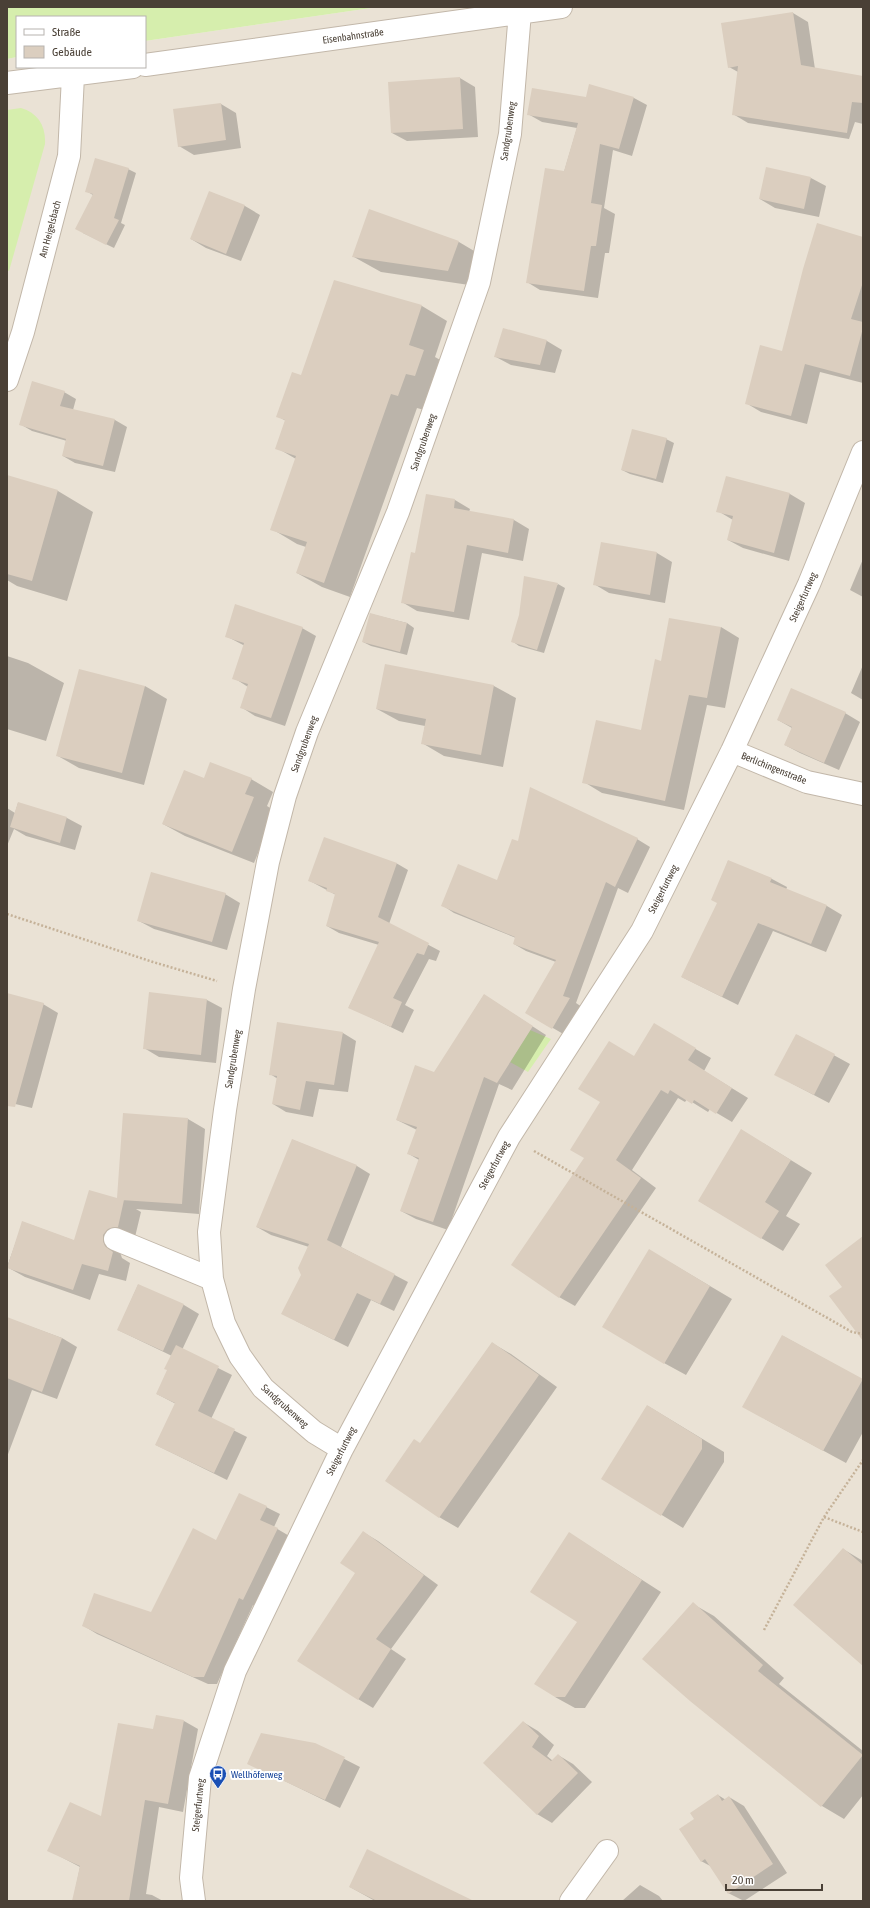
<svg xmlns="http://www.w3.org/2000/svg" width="870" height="1908" viewBox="0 0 870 1908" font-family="'Asap Condensed',sans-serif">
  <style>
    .residential { fill: #eae2d5 }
    .grass { fill: #d6eead }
    .shadow { fill: #0003 }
    .building { fill: #dbcebf }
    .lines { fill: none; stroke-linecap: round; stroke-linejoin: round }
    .minor-casing { stroke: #c2b7a9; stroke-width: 24 }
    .path { stroke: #c5b299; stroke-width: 2.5; stroke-dasharray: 2 2; stroke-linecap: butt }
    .minor { stroke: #fff; stroke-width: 22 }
    .labels { text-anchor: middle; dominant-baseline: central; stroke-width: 4; stroke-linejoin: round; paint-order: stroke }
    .street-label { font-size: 10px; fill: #4a4036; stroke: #fff }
    .transit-label { font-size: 10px; fill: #164399; stroke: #fff; text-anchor: start }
  </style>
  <rect width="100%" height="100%" fill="#f5f0e8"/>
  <path class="residential" d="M378,7H863V1901H7V59L17,57V67H145V41Z"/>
  <path class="grass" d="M7,7H378L145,41V17H17V57L7,59Z
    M21,108C38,113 46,126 45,144L9,271L7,270V110Z
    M530,1030L551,1039L528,1072L510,1062Z"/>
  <path class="shadow" d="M793,13L808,22L815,69L863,77V124L855,122L849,139L748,123L733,114L738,72L729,67Z
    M460,78L475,87L478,137L407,141L392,133L389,83Z
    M586,98H634L647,105L632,156L613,150L604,208L615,214L609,253H605L598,298L540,290L527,282L564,172L577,128L542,122L528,114Z
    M221,104L236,113L241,148L194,155L179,146Z
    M128,169L136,173L121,223L125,225L114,248L83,233L93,195L86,191Z
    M811,178L826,186L819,217L775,208L760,199Z
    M210,192L245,206L260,215L241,261L206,248L191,239Z
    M863,238V383L820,372L807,424L761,412L746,403Z
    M459,242L486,258L476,286L381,272L354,257Z
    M335,281L422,306L447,321L435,357L449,365L424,410L417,408L350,597L322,587L297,573L306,547L297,544L272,529L296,459L277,448L286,421L277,416L302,376Z
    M504,329L547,341L562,350L555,373L511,365L496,357Z
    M64,392L76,399L73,410L115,420L127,427L115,472L75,463L63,456L67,441L32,431L20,424Z
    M666,439L674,443L663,483L630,474L622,470Z
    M7,476L58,491L93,512L67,601L17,586L7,580Z
    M727,477L790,494L805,503L789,561L743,548L728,540L733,520L718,511Z
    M427,495L455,500L470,509L469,512L514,520L529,529L523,561L482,553L469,620L417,611L402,602L416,554Z
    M602,543L657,553L672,562L665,603L609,593L594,584Z
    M863,559V597L850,590Z
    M558,584L565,588L544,653L519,646L512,641Z
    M371,614L407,623L414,628L407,655L371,646L363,642Z
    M721,627L739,638L725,708L707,705L684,810L602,793L584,782L642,731L661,662Z
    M302,628L316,636L285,726L255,716L241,707L248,687L234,678L245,646L226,636Z
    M7,656L28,663L64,683L46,741L7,729Z
    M386,665L494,686L516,698L503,767L444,756L422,743L425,726L399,721L377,709Z
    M863,665V700L851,693Z
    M145,686L167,699L144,785L79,768L58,756Z
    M845,713L860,722L839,770L800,753L785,745L792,728L778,720Z
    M205,779H251L273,792L267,806L275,811L254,863L185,836L163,824Z
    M18,803L67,818L82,826L75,850L26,836L14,829L7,846V808L15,813Z
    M637,839L650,847L628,893L618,888L576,1003L582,1007L565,1035L527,1013L556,962L526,951L514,944L516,938L454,913L442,905L498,881L518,843Z
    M728,861L772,879L787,887L786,890L827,906L842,915L826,952L773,931L738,1005L682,977L718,903Z
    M396,863L408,870L389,924L440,951L436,961L429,959L405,1005L414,1010L403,1033L349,1007L379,945L339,933L327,926L336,895L310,881Z
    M225,894L240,903L227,950L154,929L139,921Z
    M150,993L207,1000L222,1008L216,1063L159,1057L144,1048Z
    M484,995L546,1035L512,1090L499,1084L448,1230L416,1219L401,1211L419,1160L409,1154L417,1130L397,1120L435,1073Z
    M7,997L43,1004L58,1013L32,1108L7,1102Z
    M343,1033L356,1041L348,1092L319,1089L313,1117L286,1112L273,1104L278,1079L270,1074Z
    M670,1034L711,1058L704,1071L748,1098L732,1122L710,1109L708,1112L687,1099L685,1102L678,1098L632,1170L656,1188L575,1306L559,1297L585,1158L635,1057Z
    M797,1035L850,1064L829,1103L791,1083Z
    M188,1119L205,1129L199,1214L136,1209L141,1212L135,1237L120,1252L122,1258L130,1263L126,1281L99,1274L90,1300L25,1277L7,1267L23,1222L75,1241L118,1200Z
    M293,1140L357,1166L370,1174L341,1247L408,1282L394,1311L371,1300L348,1347L296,1321L302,1275L309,1247L271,1235L257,1227Z
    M763,1143L812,1173L786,1216L800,1224L783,1251L699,1201Z
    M671,1263L732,1299L686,1375L664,1363Z
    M138,1285L184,1305L199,1314L182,1350L232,1375L211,1419L247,1437L227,1480L156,1445L176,1404L157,1394L168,1370L172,1356L118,1330Z
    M7,1318L62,1338L77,1347L57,1399L32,1390L7,1457Z
    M783,1336L863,1380V1432L846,1463L765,1419Z
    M492,1343L511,1354L557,1387L458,1528L439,1517L421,1444Z
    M648,1406L724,1452V1462L683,1528L603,1479Z
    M266,1507L280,1514L274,1527L291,1537L257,1607L253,1605L217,1684H208L97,1634L84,1626L151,1613L217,1541Z
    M363,1532L378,1541L438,1585L391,1649L406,1659L373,1708L358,1699L356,1573Z
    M569,1533L661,1592L585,1708H575L555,1697L578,1622Z
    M843,1549L863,1561V1664Z
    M693,1604L714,1616L784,1678L779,1684L863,1751V1795L844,1819L822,1806L690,1700Z
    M184,1721L198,1729L183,1812L159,1807L146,1894L152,1895L163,1901H73L80,1867L48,1850L102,1818L154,1730Z
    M523,1722L538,1731L554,1745L547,1756L553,1761L558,1755L573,1764L592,1782L552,1823L537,1814Z
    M315,1744L360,1767L340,1808L248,1763Z
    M718,1795L726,1800L729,1797L744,1806L787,1873L744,1901L728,1893L712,1867L701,1861L695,1819Z
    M640,1885L659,1896L663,1901H622Z
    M350,1887L472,1901H375Z"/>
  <path class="building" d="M793,12L801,65L863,76V103L852,102L847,133L732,115L738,66L728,68L721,23Z
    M460,77L463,129L391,133L388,82Z
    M589,84L634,97L619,149L600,144L591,203L602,205L596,246H591L584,291L526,283L545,168L564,171L578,123L527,115L532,88L586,97Z
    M221,103L226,140L178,147L173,109Z
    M95,158L129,168L114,218L119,220L106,245L75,229L93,194L85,192Z
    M766,167L811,177L804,209L759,199Z
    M209,191L245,205L226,254L190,239Z
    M369,209L459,241L448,271L352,257Z
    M817,223L863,237V282L851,319L863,322V328L850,376L805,364L791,416L745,404L760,345L782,351L803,269Z
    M334,280L422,305L409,345L424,350L415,376L406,374L398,396L391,394L324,583L296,573L307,542L270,530L296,456L275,449L285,420L276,417L292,372L301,375Z
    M503,328L547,340L540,365L494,357Z
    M32,381L65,391L60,406L115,419L103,466L62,456L66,439L19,425Z
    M632,429L667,438L656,479L621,470Z
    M7,475L58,490L32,581L7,574Z
    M726,476L790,493L774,553L727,540L733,516L716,512Z
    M426,494L455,499L454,508L514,519L508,553L467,545L454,612L401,603L411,552L415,553Z
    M601,542L657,552L650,595L593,585Z
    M524,576L558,583L537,650L511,642L519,615Z
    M235,604L303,627L271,718L240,708L248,684L232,679L244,643L225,637Z
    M370,613L407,623L400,652L362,642Z
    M669,618L721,627L707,698L689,695L665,801L582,783L596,720L641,730L655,659L661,661Z
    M385,664L494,685L481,755L421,744L426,719L376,709Z
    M79,669L145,686L122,773L56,756Z
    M791,688L846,712L824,763L784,745L792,727L777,720Z
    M210,762L252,778L245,794L254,797L232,852L162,824L184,770L204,778Z
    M530,787L638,838L615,887L606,882L563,996L570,998L552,1029L525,1013L556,960L513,944L515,937L441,906L458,864L497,880L512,839L518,841Z
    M18,802L67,817L60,843L10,827Z
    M324,837L397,863L378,917L429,943L424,955L417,953L393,998L402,1002L391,1027L348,1008L379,942L326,926L335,894L326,891L327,888L308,881Z
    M728,860L772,878L770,882L827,905L811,944L758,923L722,997L681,977L717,903L711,900Z
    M151,872L226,893L212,942L137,921Z
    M149,992L207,999L201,1055L143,1049Z
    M7,993L44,1003L15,1107L7,1106Z
    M484,994L533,1026L497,1083L484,1077L433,1222L400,1211L419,1158L407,1154L417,1127L396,1120L415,1065L434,1072Z
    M277,1022L343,1032L334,1085L306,1081L300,1110L272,1104L277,1076L269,1075Z
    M654,1023L696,1048L688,1060L732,1088L716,1114L694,1100L692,1104L670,1090L668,1094L661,1090L616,1160L641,1178L559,1298L511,1265L584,1158L570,1150L600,1102L578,1089L609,1041L634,1056Z
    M796,1034L835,1054L814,1095L774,1075Z
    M123,1113L188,1118L182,1204L121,1200H124L118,1227L108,1229L103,1235V1241L105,1246L113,1252L108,1271L82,1264L73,1290L7,1268L22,1221L74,1240L89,1190L117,1198Z
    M741,1129L791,1160L765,1202L779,1211L761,1239L698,1201Z
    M292,1139L357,1165L327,1240L395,1274L380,1304L357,1293L334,1340L281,1314L301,1275L298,1268L309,1244L256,1227Z
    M863,1236V1341L829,1296L842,1287L825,1265Z
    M649,1249L710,1286L664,1364L602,1327Z
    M138,1284L184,1304L163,1351L117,1330Z
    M7,1317L62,1338L42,1392L7,1378Z
    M782,1335L863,1379L823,1451L742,1407Z
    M492,1342L539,1375L439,1518L385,1481L414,1439L420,1443Z
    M176,1345L219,1366L198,1411L235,1429L214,1473L155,1445L175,1403L156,1394L167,1370L164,1369Z
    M647,1405L702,1439V1449L661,1516L601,1479Z
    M239,1493L267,1506L260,1520L278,1528L243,1600L239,1598L204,1677H193L82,1626L94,1593L151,1612L193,1528L216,1540Z
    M363,1531L424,1575L376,1639L391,1649L358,1700L297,1661L355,1573L340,1563Z
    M569,1532L642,1580L565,1697H555L534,1684L577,1622L530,1592Z
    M843,1548L863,1565V1666L793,1605Z
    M693,1602L763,1665L758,1671L863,1755L821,1807L690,1701L642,1659Z
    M156,1715L184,1720L168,1804L145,1800L129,1901H72L80,1866L47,1851L70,1802L101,1816L118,1723L153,1729Z
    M523,1721L539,1736L532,1747L551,1761L558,1754L578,1773L537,1815L483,1763Z
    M261,1733L315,1743L345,1757L325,1800L247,1764Z
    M718,1794L722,1801L729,1796L773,1864L728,1894L705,1859L701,1862L679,1829L694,1819L690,1813Z
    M367,1849L408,1869L474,1901H377L349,1887Z"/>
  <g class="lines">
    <g class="minor-casing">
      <path id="minor" d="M145,65L561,7
        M7,83L133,67
        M7,380L23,332L69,156L73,76
        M732,751L807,782L863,794
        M115,1239L212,1279
        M342,1449L314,1432L263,1388L240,1356L224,1323L212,1279L209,1232L225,1110L244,989L268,862L285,796L307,732L398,512L479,282L510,134L520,12
        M194,1901L191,1878L200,1778L235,1671L342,1449L509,1137L642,931L732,751L809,584L863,452
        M571,1901L607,1851"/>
    </g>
    <path class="path" d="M7,914L153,962L217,981
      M534,1151L852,1332L863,1334
      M824,1517L863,1460
      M764,1630L824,1517L863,1532"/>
    <use href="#minor" class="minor"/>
  </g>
  <defs>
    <g id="bus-pin" transform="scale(0.9)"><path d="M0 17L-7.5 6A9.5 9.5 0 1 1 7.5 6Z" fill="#1a4fb4" stroke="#fff"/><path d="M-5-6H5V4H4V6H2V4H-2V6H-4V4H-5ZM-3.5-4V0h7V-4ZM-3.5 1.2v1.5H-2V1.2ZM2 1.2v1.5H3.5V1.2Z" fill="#fff"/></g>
  </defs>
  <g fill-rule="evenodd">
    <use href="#bus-pin" x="218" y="1774"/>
  </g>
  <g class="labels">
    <g class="street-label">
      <text transform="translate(353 36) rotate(-8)">Eisenbahnstraße</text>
      <text transform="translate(508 131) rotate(-82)">Sandgrubenweg</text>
      <text transform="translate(50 229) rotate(-75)">Am Heigelsbach</text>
      <text transform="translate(423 442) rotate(-71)">Sandgrubenweg</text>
      <text transform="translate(803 597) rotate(-66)">Steigerfurtweg</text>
      <text transform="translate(304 744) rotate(-70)">Sandgrubenweg</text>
      <text transform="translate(774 768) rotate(22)">Berlichingenstraße</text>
      <text transform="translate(663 889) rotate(-63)">Steigerfurtweg</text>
      <text transform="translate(233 1059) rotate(-81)">Sandgrubenweg</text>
      <text transform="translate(494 1165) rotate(-62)">Steigerfurtweg</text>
      <text transform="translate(285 1406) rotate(42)">Sandgrubenweg</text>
      <text transform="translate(341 1451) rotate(-63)">Steigerfurtweg</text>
      <text transform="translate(198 1805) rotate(-84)">Steigerfurtweg</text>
    </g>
    <g class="transit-label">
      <text x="231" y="1774">Wellhöferweg</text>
    </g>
  </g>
  <rect width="870" height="1908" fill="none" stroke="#4a4036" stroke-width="16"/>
  <rect x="16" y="16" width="130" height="52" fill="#ffffff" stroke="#b7b3af"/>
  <rect x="24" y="29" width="20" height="6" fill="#ffffff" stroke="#b7b3af"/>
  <text x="52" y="36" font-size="12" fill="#4a4036">Straße</text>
  <rect x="24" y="46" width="20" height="12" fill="#dbcebf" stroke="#b7b3af"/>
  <text x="52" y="56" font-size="12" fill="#4a4036">Gebäude</text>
  <path d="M726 1884v6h96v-6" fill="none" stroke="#4a4036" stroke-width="2"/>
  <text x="732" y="1884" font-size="12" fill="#4a4036" stroke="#ffffff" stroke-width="3" paint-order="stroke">20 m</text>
</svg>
